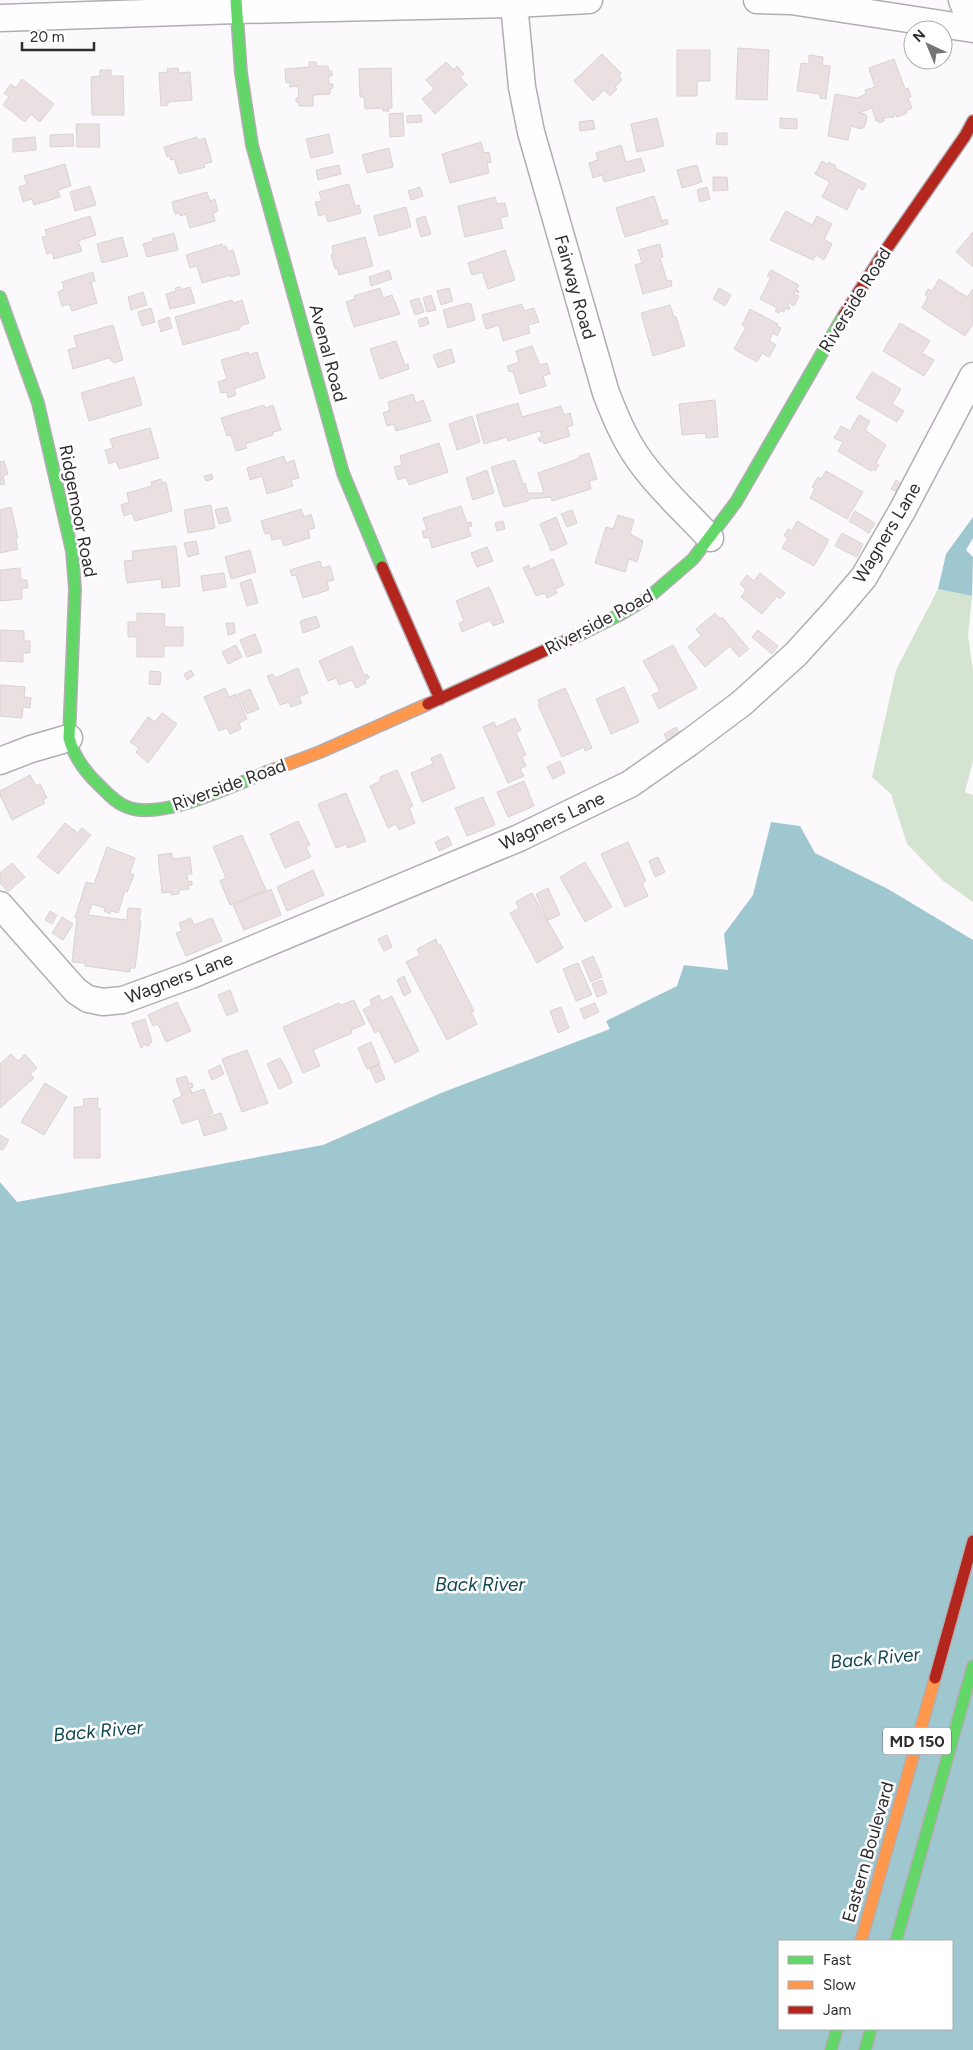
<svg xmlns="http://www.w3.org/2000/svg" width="973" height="2050" viewBox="0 0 973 2050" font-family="Figtree,sans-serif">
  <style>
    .forest { fill: #d4e4d0 }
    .water { fill: #9fc7d0; fill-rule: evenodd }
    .building { fill: #eae0e1; stroke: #d8d3d3 }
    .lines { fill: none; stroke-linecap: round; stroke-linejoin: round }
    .street-casing { stroke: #b1aeb2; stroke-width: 29 }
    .fast-casing { stroke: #b1aeb2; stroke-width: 14 }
    .slow-casing { stroke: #b1aeb2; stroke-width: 14 }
    .jam-casing { stroke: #b1aeb2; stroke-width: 14 }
    .street { stroke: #fefeff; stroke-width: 26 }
    .fast { stroke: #63d668; stroke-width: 11 }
    .slow { stroke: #ff974d; stroke-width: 11 }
    .jam { stroke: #b3261e; stroke-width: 11 }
    .labels { text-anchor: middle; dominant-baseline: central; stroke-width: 5; stroke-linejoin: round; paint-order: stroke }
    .shield { fill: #fff; stroke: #6e6b6f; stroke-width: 1 }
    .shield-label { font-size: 16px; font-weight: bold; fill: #302c31 }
    .street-label { font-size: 18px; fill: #302c31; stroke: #fff }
    .water-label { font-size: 19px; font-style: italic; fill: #144851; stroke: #fff }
  </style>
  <rect width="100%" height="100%" fill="#fbf9fc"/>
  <path class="forest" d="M938,589L972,596L968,636L973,670V761L965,792L973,795V902L942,880L907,844L891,794L872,777L896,670Z"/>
  <path class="water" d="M973,517V538L966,550L973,557L972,596L938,589L946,554Z
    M771,822L800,826L815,853L888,889L973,940V2050H0V1182L17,1202L323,1145L441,1093L610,1029L606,1021L677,986L684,965L728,970L724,934L753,895ZM779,1941H952V2029H779Z"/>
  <path class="building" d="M738,48L769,50L767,100L736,99Z
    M677,50H710V81H697V96H677Z
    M602,54L621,73L619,76L622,80L615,87L617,89L610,96L604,90L593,101L574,81Z
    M809,55L823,57L822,65L830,66L826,99L820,98V94L797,91L801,63L809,64Z
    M894,59L905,89L908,88L911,97L908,98L912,108L906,111L907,113L897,117L895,114L893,115L894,117L883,118L884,121L879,123L878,120L876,121L872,108L859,113L865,114L867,117L865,126L861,129L851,126L848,140L828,136L835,94L857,98L866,94L865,90L875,87L869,68Z
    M309,62H316L317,66H328L329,71H332V76H329V84H333V88L330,89V94L313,95V106H299V102H296V98H299L298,86L290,87V82L286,83L285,69L309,67Z
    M446,62L454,70L457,66L464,74L460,77L467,85L435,114L422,99L434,89L426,80Z
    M178,68L179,73L190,72L192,100L168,102V105L161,106L159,73L168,72L167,69Z
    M391,68L392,108H388L389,111H383V108L365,109L364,97H360L359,69Z
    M100,70H111V76H123L124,115H92L91,77L100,76Z
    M22,79L54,104L40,122L31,114L25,122L3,105L9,97L4,93L11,84L16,88Z
    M403,113L404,136L390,137L389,114Z
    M421,115L422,122L407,123V116Z
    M657,118L664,146L637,152L631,124Z
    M780,118L797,119V129L780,128Z
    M593,120L595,129L580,131L579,122Z
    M76,124H99L100,147H77Z
    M717,133H727V145L716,144Z
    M73,134L74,146L50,147V135Z
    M329,134L333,153L311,158L306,139Z
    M35,137L36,150L13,152V139Z
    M197,137L198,140L205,138L212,162L204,164L205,167L179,174L174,159L171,160L170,156L167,157L164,147Z
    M481,142L484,153L489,152L491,162L487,163L489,173L450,183L442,154Z
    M621,145L626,162L641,158L645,171L604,182L602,175L593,178L589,163L598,160L596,153Z
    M389,148L393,167L367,173L362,155Z
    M822,161L828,165L829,162L836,166L835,168L866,184L863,190L858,187L847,210L822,197L830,182L815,174Z
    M65,164L71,186L58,190L60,197L34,205L32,199L23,202L19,187L27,184L24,176Z
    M339,165L341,174L318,180L316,170Z
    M697,165L702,182L682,188L677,170Z
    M713,177H727L728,190L713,191Z
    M349,184L355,206L359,205L361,213L328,222L325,214L319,216L315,202L322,201L319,192Z
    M90,186L96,205L75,211L70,192Z
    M420,187L423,196L411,200L408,191Z
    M707,187L710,199L700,202L697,190Z
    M207,192L210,201L215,199L218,211L213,213L215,221L190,228L186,214L180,216V213L175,214L172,202Z
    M654,196L662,221L667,219L668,224L625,237L616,208Z
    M495,197L497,204L505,203L508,216L500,218L503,228L465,237L458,206Z
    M406,207L411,227L379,236L374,216Z
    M786,211L812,225L817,216L832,224L824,239L832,244L824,260L816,255L813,260L770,240Z
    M90,216L96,235L78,241L82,251L54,259L52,252L47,254L42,237L47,236L45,230Z
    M425,216L431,234L421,237L416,219Z
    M973,232V267L956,252Z
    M174,233L178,250L147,257L143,244L153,241L152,239Z
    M122,237L128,256L102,263L97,244Z
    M365,237L373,266L339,275L337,268L335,269L331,255L333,254L332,246Z
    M222,244L223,247L226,246L228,252L233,250L240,274L231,277V275L202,283L197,266L190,268L186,255Z
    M660,244L663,257L660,258L667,281L671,280L672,286L643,294L635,265L642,263L638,250Z
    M505,250L515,280L488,289L482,272L472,275L468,263Z
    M389,270L392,279L371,286L369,277Z
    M771,270L799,285L796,290L799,291L798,293L795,291L794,294L799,296L794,306L789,303L788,306L790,307L789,310L786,308L784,312L781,310L779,313L775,311L777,308L760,299L771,277L767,276Z
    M93,272L95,281L91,282L97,303L72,311L69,304L62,306L58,292L64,289L62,282Z
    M939,279L967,297L973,289V324L965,336L922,308L928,297L925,295L928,289L932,291Z
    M180,287V290L190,287L195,303L170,309L166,294L176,291L175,288Z
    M380,288L383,298L392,295L400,314L354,327L346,302L355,299L354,296Z
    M449,288L453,301L441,305L437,291Z
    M719,288L731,295L725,306L713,299Z
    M143,292L147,305L131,310L128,297Z
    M431,295L436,310L427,312L423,298Z
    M419,298L424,312L415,315L410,301Z
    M232,300L233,303L242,300L249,323L240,326V329L183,345L175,317Z
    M468,303L471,304L475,320L448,328L443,310Z
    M522,304L524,311L534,308L539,322L528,325L530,333L503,341L499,325L486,329L482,315Z
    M670,305L674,317H676L685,346L653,356L641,313Z
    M151,308L155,322L142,326L138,312Z
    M750,309L778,324L777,326L781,328L777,336L773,333L769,341L776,345L769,357L762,353L757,362L734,349L746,327L742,325Z
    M169,317L172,328L161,332L158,321Z
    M427,317L429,324L420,327L418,320Z
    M900,323L930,341L922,353L934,360L924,376L883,351Z
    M113,325L123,360L114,363L109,358L73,369L68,350L77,347L74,336Z
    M396,341L405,365L408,364L409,369L380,379L370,349Z
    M532,346L540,365L547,363L550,374L543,376L546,386L520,394L513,371L509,372L507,366L519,362L516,351Z
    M451,349L455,362L438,368L433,355Z
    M248,352L249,355L257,352L265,378L234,389L236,395L228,398L227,392L221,393L218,382L227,379L221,360Z
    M872,372L901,389L892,404L904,411L897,422L856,398Z
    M134,377L142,405L89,421L81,393Z
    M413,394L416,403L423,400L431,421L396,431L394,424L387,426L383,413L390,410L388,402Z
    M715,400L718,437L706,438V433L682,435L679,404Z
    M518,403L522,417L561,406L564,415L570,413L573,425L567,427L570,436L544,444L543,441L540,442L538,438L542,437L540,431L508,441L507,437L484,444L476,415Z
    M264,405L265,408L273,405L281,430L273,432V435L245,444L247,448L236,451L231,435L227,436L221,418Z
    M859,415L870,421L865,430L886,445L876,463L879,465L875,471L872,469L871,471L838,451L843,442L834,438L841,426L850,431Z
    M472,416L480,442L457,450L449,424Z
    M150,428L159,458L119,469L116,461L109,464L105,450L113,448L110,439Z
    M439,443L448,472L409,485L406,477L398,480L394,467L402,465L400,456Z
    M589,453L597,479L589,481L591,489L552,501L551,497L529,499L528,501L504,507L491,467L515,460L523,484L525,483L528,493H544L538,473L580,458L579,456Z
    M284,456L286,463L294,460L299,478L291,480L293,486L267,494L262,476L250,480L247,468Z
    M4,461L8,474L3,476L5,484L0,485V462Z
    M487,470L494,493L473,500L466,478Z
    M826,471L863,492L847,519L810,498L815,489L812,487L818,477L821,479Z
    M212,474L213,479L206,481L204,476Z
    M161,479L162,483L166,482L172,511L135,521L132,513L124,516L121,505L129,502L127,493L152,486L151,482Z
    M896,480L908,488L903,496L891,489Z
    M211,505L215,528L188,533L184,510Z
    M461,506L467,523L471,522L472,526L468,527L471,536L432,548L429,537L424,538L422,531L427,530L423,518Z
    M11,507L18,538L16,539L18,549L0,553V510Z
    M227,507L231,521L219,524L215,510Z
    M301,509L304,517L311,514L315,528L308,530L310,538L284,546L281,538L272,540L270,533L265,534L261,521Z
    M572,510L577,523L567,527L561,514Z
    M855,511L875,523L869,533L849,521Z
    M618,515L634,520L630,534L643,541L637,562L629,559L625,572L595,563L606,527L613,529Z
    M556,517L567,544L551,551L540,524Z
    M503,521L505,529L497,531L495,523Z
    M797,521L829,540L814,566L782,548L788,538L784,536L788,529L792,531Z
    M842,533L863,544L857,557L835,546Z
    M196,541L199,554L188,557L184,543Z
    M176,546L180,586L162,588L161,579L127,583L124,561L133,560L132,551Z
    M487,547L493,561L477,567L471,553Z
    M250,550L256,572L231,579L225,557Z
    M553,559L564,585L555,589L557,593L547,598L545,593L536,596L523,568L529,565L530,569Z
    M320,561L322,568L330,566L334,580L327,582L329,590L303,598L296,575L292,576L290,570Z
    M20,568L21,580H27L28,588H22V599L0,601V570Z
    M224,573L226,587L203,591L201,576Z
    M760,573L785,593L780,599L777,596L762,614L741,597L746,590L740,584L747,575L754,581Z
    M251,579L258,603L247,606L240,583Z
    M489,587L504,622L493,626L490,620L462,632L459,623L464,621L456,601Z
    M137,613L165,614L164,627H183V646H164V657H137V637H128V622H137Z
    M715,613L720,619L722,617L749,649L739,657L730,646L705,667L688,647L701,636L696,629Z
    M316,616L320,627L303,633L300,621Z
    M226,623H234L235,633L228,635Z
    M0,630L24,631V641H30V653H23V662L0,661Z
    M758,630L778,646L772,654L752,637Z
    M255,634L262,652L247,657L240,640Z
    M236,645L242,657L228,664L222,652Z
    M673,645L697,688L659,709L652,695L660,691L643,661Z
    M352,646L364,675L367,674L369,678L365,680L366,683L356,688L352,680L339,685L336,678L328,681L319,661Z
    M298,668L308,693L299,697L302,703L291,707L289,702L280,705L267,676L273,674L275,678Z
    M191,670L194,675L187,680L184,674Z
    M150,671L161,672L160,685L149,684Z
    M0,685L25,687L24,697L31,698L30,708L23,707L22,718L0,716Z
    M624,687L639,722L611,734L596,699Z
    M225,688L229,697L236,694L247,719L239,723L241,729L230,734L227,728L219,731L204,697Z
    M565,688L592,748L585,751L584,747L562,757L538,705L540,704L538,700Z
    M250,689L259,709L247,714L238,694Z
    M162,713L177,724L148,763L136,752L139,748L130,742L148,717L155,722Z
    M515,718L521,730L516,733L526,755L522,757L526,766L520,769L524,776L508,783L483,727L494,722L496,727Z
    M676,727L682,739L669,745L664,734Z
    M441,754L455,788L422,802L411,773L433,764L431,758Z
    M560,761L565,773L553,779L547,767Z
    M397,770L413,806L409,808L415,823L399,830L396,824L388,828L370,786L381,781L380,777Z
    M30,775L36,786L40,784L47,798L43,800L45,803L12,820L0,795V791Z
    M524,781L534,806L508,817L497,792Z
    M346,793L366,841L348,848L346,844L336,848L318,804Z
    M483,797L495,825L467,836L455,808Z
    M298,821L310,845L306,847L311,857L285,868L270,834Z
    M65,823L78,833L82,828L91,835L58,874L37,857Z
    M242,835L266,890L230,905L220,881L226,878L213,847Z
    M448,836L452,845L439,851L435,842Z
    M628,842L646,881L642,883L648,896L625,907L601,854Z
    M107,847L135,858L130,873L134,875L127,892L125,891L118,913L111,911L110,914L104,911L105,908L92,904L88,915L127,920L128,908L141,909L139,921H141L135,968H130V972L85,966V963L72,962L77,918H75L86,882L94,884Z
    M172,853V859L190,857L192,874H187L188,882L192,881V885H188L189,889L179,890V894L171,895V892L162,893L158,855Z
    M658,857L665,872L655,877L649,861Z
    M585,862L612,907L585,922L560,877Z
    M12,863L25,877L8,892L0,883V873Z
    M313,870L324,895L287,911L277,887Z
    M548,888L560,915L548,920L536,894Z
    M271,889L281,915L244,930L233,905Z
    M532,893L563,948L537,963L510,913L519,908L516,902Z
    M50,911L57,915L52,924L45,920Z
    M62,917L73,924L63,940L52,933Z
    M191,918L194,925L212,918L222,941L186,956L176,933L182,931L179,923Z
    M387,935L392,947L384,951L378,939Z
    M436,939L438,946L440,944L474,1011L471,1012L477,1024L447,1040L406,962L420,955L417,949Z
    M593,956L602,977L591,982L582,961Z
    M578,963L592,995L576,1001L563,969Z
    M404,976L411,992L404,996L397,980Z
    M602,980L607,993L597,997L592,984Z
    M230,990L238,1011L227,1016L218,995Z
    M379,995L382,1001L392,996L419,1051L395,1063L379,1031L375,1033L363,1010L372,1005L370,1000Z
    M354,1000L365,1024L351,1030L352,1033L313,1050L320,1066L303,1073L283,1027L339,1003L341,1005Z
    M177,1002L191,1031L166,1042L158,1024L153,1026L148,1015Z
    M595,1003L599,1012L584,1019L580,1009Z
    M561,1007L569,1028L558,1033L550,1011Z
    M145,1019L152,1042L149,1044V1046H147L146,1044L141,1048L132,1023Z
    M371,1042L380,1064L367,1069L358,1048Z
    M247,1050L268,1103L242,1112L222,1059Z
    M11,1054L18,1061L25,1054L37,1068L30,1074L34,1078L0,1108V1064Z
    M280,1058L289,1074L292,1083L279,1089L267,1064Z
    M220,1065L224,1074L212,1080L208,1071Z
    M379,1065L385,1079L376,1083L370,1069Z
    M186,1076L189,1084L192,1083L193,1087L190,1088L192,1093L204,1089L213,1113L208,1115V1117L221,1113L227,1129L204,1136L199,1120L200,1118L182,1124L173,1100L182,1096L176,1079Z
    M45,1083L67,1097L44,1135L21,1122Z
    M98,1098L97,1108H100V1158H74V1107H84L83,1099Z
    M0,1135L9,1140L3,1150L0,1149Z"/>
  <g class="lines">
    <g class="street-casing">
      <path id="street" d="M757,0L791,1L973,29
        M962,0L973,28
        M514,4L522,87L531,132L606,393C615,416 624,438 638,458C658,487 686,512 710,538
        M0,18L237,10L514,4L589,0
        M0,761L31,749L69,738
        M0,905L76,991L88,999L103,1002L123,1000L191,975L519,838L630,784L690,742L742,703L796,654L836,610L864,577L902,511L973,376"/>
    </g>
    <g class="fast-casing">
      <path id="fast" d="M236,0L241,73L252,145L343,473L382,567
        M0,297L38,403L72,551L75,589L69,738C74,757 86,773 100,786C108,794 116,803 127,807C161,821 234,785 267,772
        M583,633L621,614L648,598L693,559L736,502L844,315
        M896,1941L973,1666
        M831,2050L837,2029
        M865,2050L871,2029"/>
    </g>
    <g class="slow-casing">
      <path id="slow" d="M267,772L320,752L428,704
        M861,1941L935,1678"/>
    </g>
    <g class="jam-casing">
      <path id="jam" d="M844,315L881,257L965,136L973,121
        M382,567L440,699
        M428,704L583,633
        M935,1678L973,1541"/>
    </g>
    <use href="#street" class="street"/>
    <use href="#fast" class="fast"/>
    <use href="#slow" class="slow"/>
    <use href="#jam" class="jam"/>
  </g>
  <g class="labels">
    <rect class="shield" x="883" y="1727.5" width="68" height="27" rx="4"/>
    <g class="shield-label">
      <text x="917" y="1741">MD 150</text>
    </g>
    <g class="street-label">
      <text transform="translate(575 287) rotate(74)">Fairway Road</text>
      <text transform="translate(855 300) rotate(-58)">Riverside Road</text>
      <text transform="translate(328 353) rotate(75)">Avenal Road</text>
      <text transform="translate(78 511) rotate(79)">Ridgemoor Road</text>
      <text transform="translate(887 533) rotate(-59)">Wagners Lane</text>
      <text transform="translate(599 622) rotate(-28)">Riverside Road</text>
      <text transform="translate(229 785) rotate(-20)">Riverside Road</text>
      <text transform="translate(552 821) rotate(-25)">Wagners Lane</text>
      <text transform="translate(179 978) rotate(-21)">Wagners Lane</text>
      <text transform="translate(868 1852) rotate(-74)">Eastern Boulevard</text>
    </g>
    <g class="water-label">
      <text x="480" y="1584">Back River</text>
      <text transform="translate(875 1658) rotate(-5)">Back River</text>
      <text transform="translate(98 1731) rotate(-5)">Back River</text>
    </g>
  </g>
  <rect x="778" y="1940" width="175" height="90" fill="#ffffff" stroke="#acabad"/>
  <rect x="788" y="1956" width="25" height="8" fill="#63d668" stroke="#acabad"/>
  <text x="823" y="1965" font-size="15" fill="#302c31">Fast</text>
  <rect x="788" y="1981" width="25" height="8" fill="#ff974d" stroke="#acabad"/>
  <text x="823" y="1990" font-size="15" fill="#302c31">Slow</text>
  <rect x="788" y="2006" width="25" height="8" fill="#b3261e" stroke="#acabad"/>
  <text x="823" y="2015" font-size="15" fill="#302c31">Jam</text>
  <g transform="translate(928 45) rotate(316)"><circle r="24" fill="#ffffff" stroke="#acabad"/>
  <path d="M0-4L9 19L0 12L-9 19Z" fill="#777478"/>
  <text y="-8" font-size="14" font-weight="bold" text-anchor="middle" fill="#302c31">N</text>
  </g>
  <path d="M22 42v8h72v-8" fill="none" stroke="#302c31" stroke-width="2.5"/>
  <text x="30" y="42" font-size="15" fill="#302c31" stroke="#ffffff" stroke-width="4" paint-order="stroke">20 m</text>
</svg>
